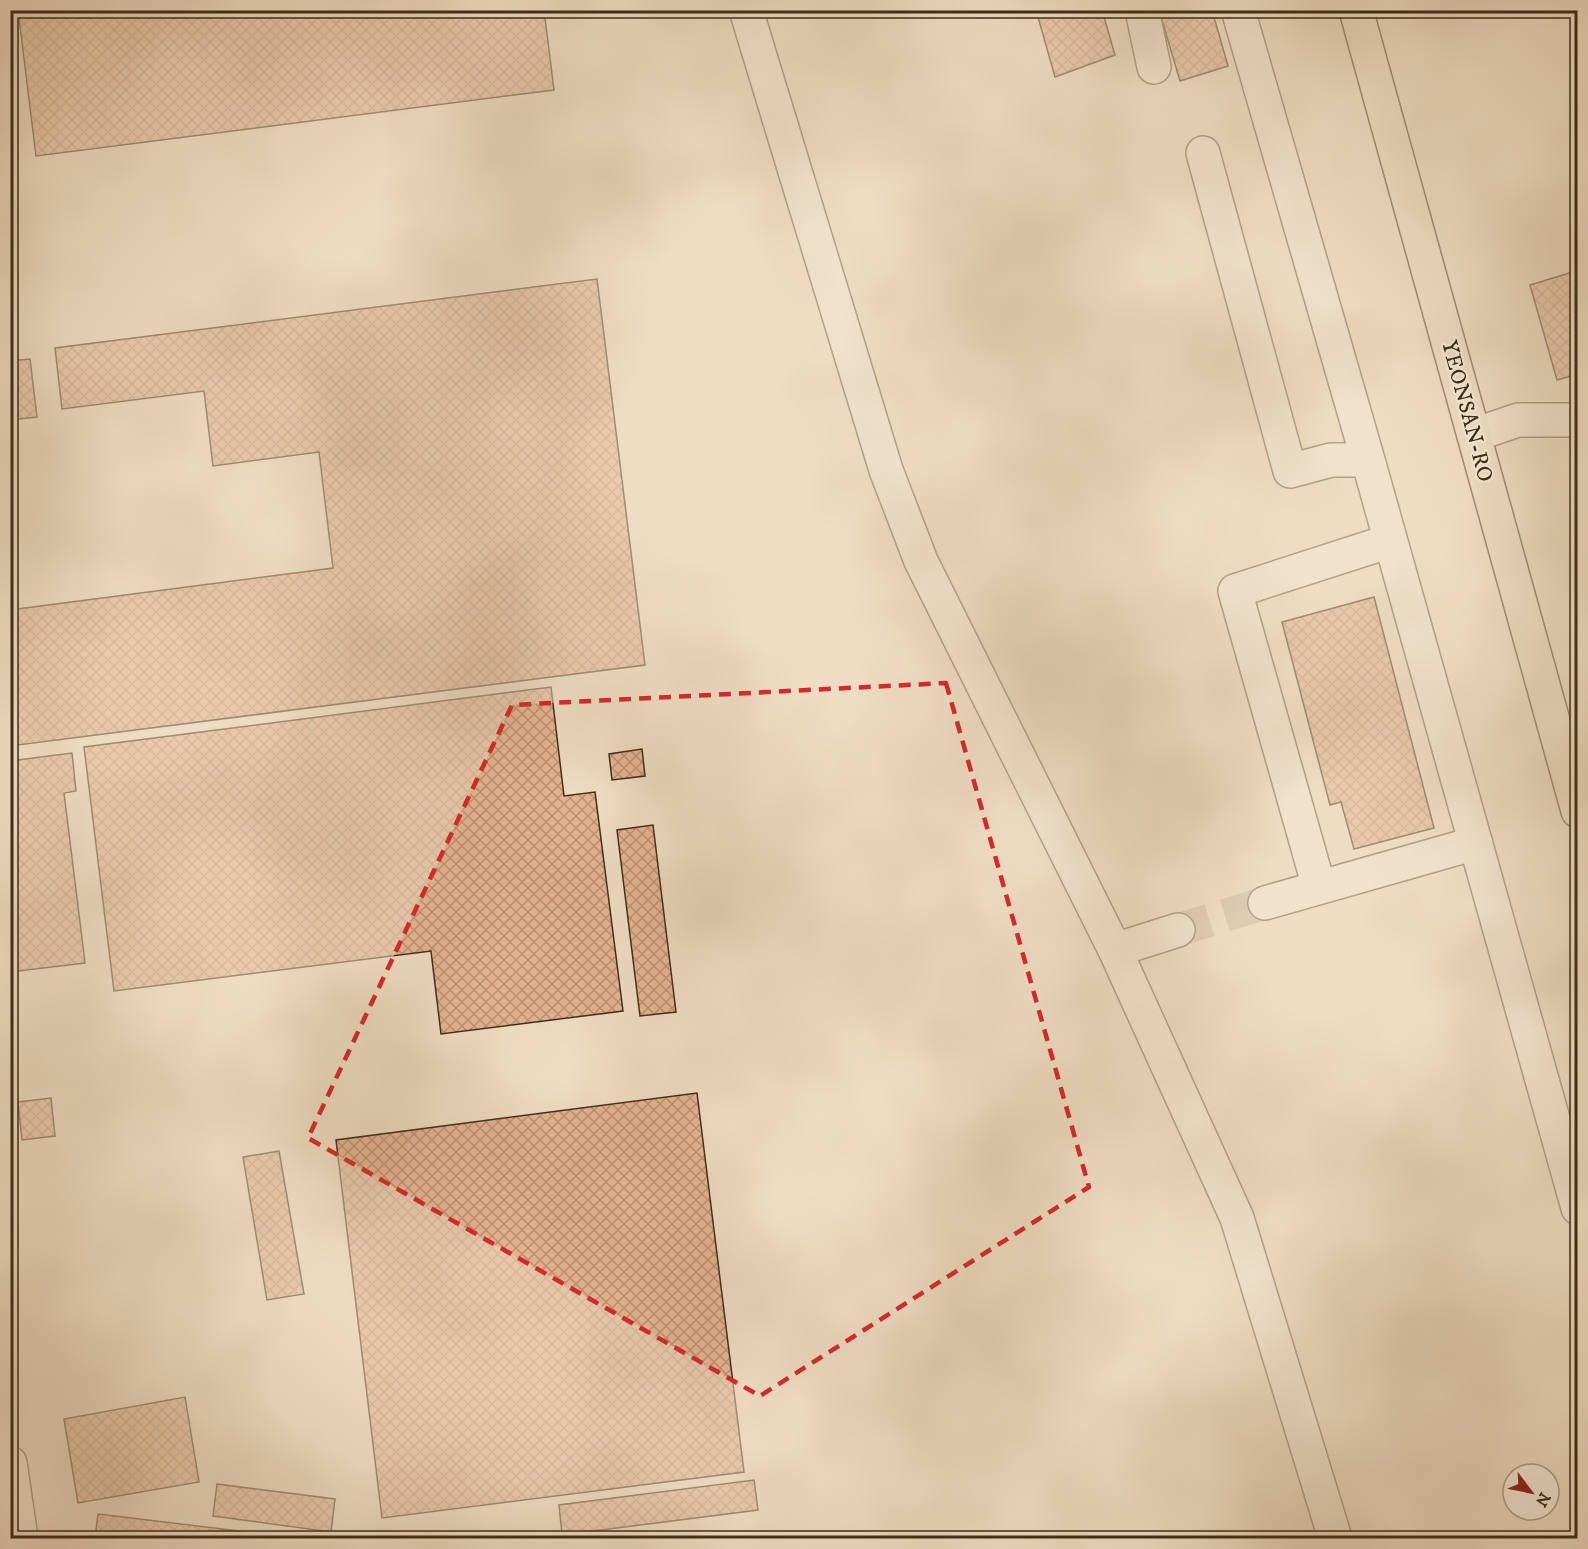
<svg xmlns="http://www.w3.org/2000/svg" width="1588" height="1549" viewBox="0 0 1588 1549" font-family="'IM FELL DW Pica',serif">
  <style>
    .building { fill: url(#building-cross-hatch); stroke: #3e2d16; stroke-width: 1.5 }
    .lines { fill: none; stroke-linecap: round; stroke-linejoin: round }
    .minor-tunnel { stroke: #ccbaa0; stroke-width: 33; stroke-dasharray: 33 16; stroke-linecap: butt }
    .minor-casing { stroke: #6a5941; stroke-width: 36 }
    .major-casing { stroke: #3e2d16; stroke-width: 36 }
    .minor { stroke: #f5e9d8; stroke-width: 33 }
    .major { stroke: #efddc3; stroke-width: 33 }
    .marked { fill: none; stroke: #d62828; stroke-width: 4.5; stroke-dasharray: 12 8; stroke-linejoin: round }
    .labels { text-anchor: middle; dominant-baseline: central; stroke-width: 4.5; stroke-linejoin: round; paint-order: stroke }
    .street-label { font-size: 22px; fill: #3e2d16; stroke: #f5e9d8 }
  </style>
  <defs>
    <pattern id="building-cross-hatch" width="8" height="8" patternUnits="userSpaceOnUse" patternTransform="scale(1.5)"><rect width="8" height="8" fill="#e6b391"/><path d="M0 0l8 8M0 8l8-8" fill="none" stroke="#bc9275"/></pattern>
  </defs>
  <rect width="100%" height="100%" fill="#efddc3"/>
  <filter id="stains"><feTurbulence type="fractalNoise" baseFrequency=".00333" numOctaves="4"/><feColorMatrix values="0 0 0 0 .2 0 0 0 0 .09 0 0 0 0 .02 0 0 0 .5 -.17"/></filter>
  <radialGradient id="worn" r=".72"><stop offset=".6" stop-color="#630" stop-opacity="0"/><stop offset="1" stop-color="#630" stop-opacity=".3"/></radialGradient>
  <path class="building" d="M18,10H544L554,90L36,156Z
    M1036,10H1102L1115,55L1055,77Z
    M1159,10H1212L1228,66L1180,81Z
    M1576,271L1578,278V374L1557,380L1530,285Z
    M597,279L645,665L10,746V610L333,568L319,452L213,466L204,391L62,409L55,348Z
    M30,359L37,417L10,420V361Z
    M1374,597L1434,828L1354,849L1341,802L1330,805L1282,622Z
    M551,687L564,796L595,792L623,1011L441,1034L431,951L114,991L84,747Z
    M642,749L645,776L612,780L609,754Z
    M72,753L76,791L64,793L85,963L10,972V761Z
    M653,825L676,1012L640,1016L617,830Z
    M697,1093L744,1472L382,1518L336,1140Z
    M51,1098L55,1136L22,1140L18,1102Z
    M279,1151L304,1294L267,1300L243,1157Z
    M185,1397L199,1482L78,1503L64,1419Z
    M754,1480L758,1510L562,1535L559,1505Z
    M217,1484L335,1499L331,1532L213,1516Z
    M98,1514L297,1538H95Z"/>
  <g class="lines">
    <path class="minor-tunnel" d="M1178,930L1265,903"/>
    <g class="minor-casing">
      <path id="minor" d="M746,10L886,470L921,561L1115,950L1237,1218L1335,1538
        M1142,10L1154,67
        M1238,10L1368,460L1578,1208
        M1203,153L1290,471L1331,460H1368
        M1474,435L1518,420H1578
        M1319,887L1235,591L1390,541
        M1265,903L1476,843
        M1115,950L1178,930
        M10,1463L21,1538"/>
    </g>
    <g class="major-casing">
      <path id="major" d="M1356,10L1578,811"/>
    </g>
    <use href="#minor" class="minor"/>
    <use href="#major" class="major"/>
  </g>
  <path d="M0 0H1588V1549H0ZM946,683L1089,1187L760,1396L308,1138L512,705Z" fill="#efddc3" fill-opacity=".55" fill-rule="evenodd"/>
  <path class="marked" d="M946,683L1089,1187L760,1396L308,1138L512,705Z"/>
  <g class="labels">
    <g class="street-label">
      <text transform="translate(1467 411) rotate(75)">YEONSAN-RO</text>
    </g>
  </g>
  <rect width="1588" height="1549" fill="none" stroke="#efddc3" stroke-width="36"/>
  <rect x="12" y="12" width="1564" height="1525" fill="none" stroke="#3e2d16" stroke-width="3"/>
  <rect x="18" y="18" width="1552" height="1513" fill="none" stroke="#3e2d16" stroke-width="1.5"/>
  <g transform="translate(1531 1492) rotate(122)"><circle r="28" fill="#f5e9d8" stroke="#ac9e8a" stroke-width="1.5"/>
  <path d="M0-4.5L10 22L0 15L-10 22Z" fill="#8f2418"/>
  <text y="-9" font-size="16" font-weight="bold" text-anchor="middle" fill="#3e2d16">N</text>
  </g>
  <rect width="100%" height="100%" filter="url(#stains)"/>
  <rect width="100%" height="100%" fill="url(#worn)"/>
</svg>
